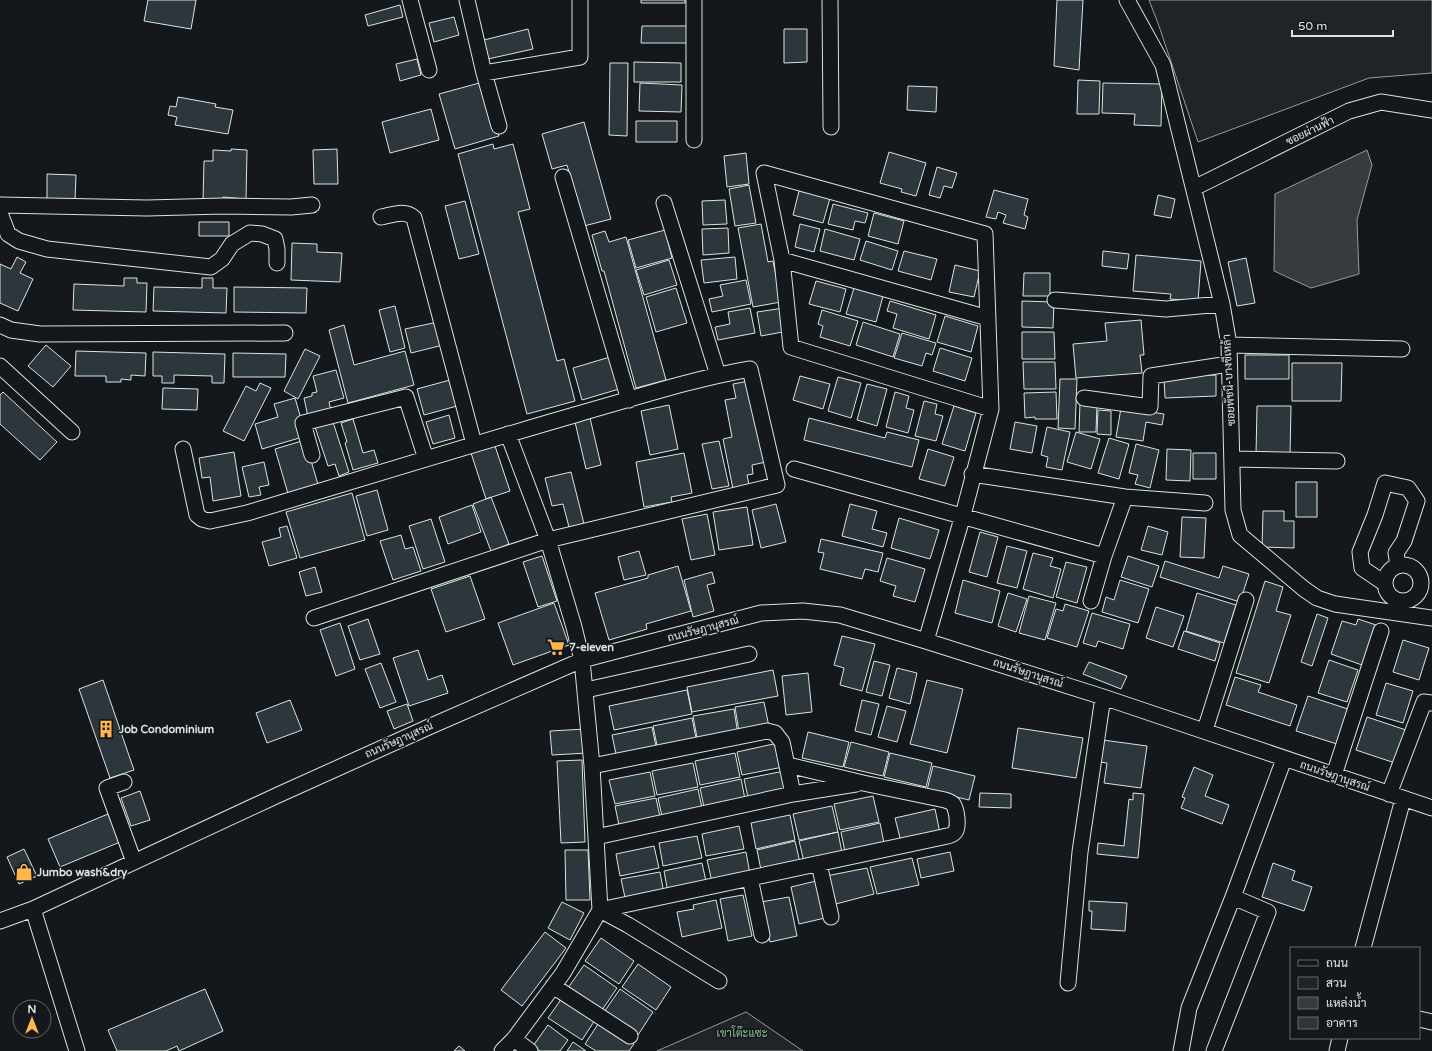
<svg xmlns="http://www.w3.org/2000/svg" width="1432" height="1051" viewBox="0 0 1432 1051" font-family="'Varela Round',Sarabun,sans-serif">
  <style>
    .green { fill: #202428; stroke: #939e99 }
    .water { fill: #363b3e; stroke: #939e99 }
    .building { fill: #2c363c; stroke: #d8e6dc }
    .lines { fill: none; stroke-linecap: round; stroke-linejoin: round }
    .minor-casing { stroke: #d8e6dc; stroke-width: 17 }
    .minor { stroke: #14181c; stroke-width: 15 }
    .labels { text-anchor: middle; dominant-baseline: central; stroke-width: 3; stroke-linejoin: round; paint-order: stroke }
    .street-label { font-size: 11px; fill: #d8e6dc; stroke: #14181c }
    .poi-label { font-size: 11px; font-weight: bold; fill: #d8e6dc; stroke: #14181c; text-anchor: start }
    .park-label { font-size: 11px; fill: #8ac095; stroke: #14181c }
  </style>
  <rect width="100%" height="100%" fill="#14181c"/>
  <path class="green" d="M1149,0H1432V73L1369,78L1198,142L1159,26Z
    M746,1012L803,1051H657Z"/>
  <path class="water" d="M1367,150L1372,165L1357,220L1359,274L1311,288L1274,271L1275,194Z"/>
  <path class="building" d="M148,0H196L191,29L144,21Z
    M641,0H685V3H641Z
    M1057,0H1083L1079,70L1054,66Z
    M400,5L403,17L368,26L365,15Z
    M454,17L459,35L434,42L429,23Z
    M642,26H687V43H641Z
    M528,29L533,49L488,59L484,40Z
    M784,29H807V62L784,63Z
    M417,59L421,75L400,81L396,64Z
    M634,62L681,63V82H634Z
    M610,63H628L627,136L609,135Z
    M1078,80L1100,81L1099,114H1077Z
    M483,82L499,136L455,149L439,94Z
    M640,83L682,85L681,112L639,111Z
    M1103,83L1162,84L1161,126L1134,125L1135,114L1102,113Z
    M908,86L937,87L936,112L907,110Z
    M178,97L216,104L215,107L233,110L228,134L175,125L177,117L168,115L170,106L176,107Z
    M431,109L439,140L390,153L382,122Z
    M636,121H677V142H636Z
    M584,122L611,219L584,226L567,165L552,169L542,134Z
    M493,144L494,149L513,144L530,209L518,212L557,361L564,359L575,401L527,414L458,154Z
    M231,149L247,150L246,199L223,197V201L203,200L204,161H213V150L231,151Z
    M337,149L338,184H314L313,150Z
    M889,152L926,163L916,196L901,192L902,189L880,183Z
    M746,153L749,184L727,187L724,156Z
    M937,167L957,173L952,188L944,186L940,198L929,195Z
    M47,174L76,175L75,200H47Z
    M749,185L756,223L735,226L729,189Z
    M994,190L1028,199L1024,215L1028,217L1025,229L1003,223L1006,215L998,212L996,219L986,217Z
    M799,191L830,198L823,223L793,215Z
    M1158,195L1175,199L1171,218L1154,215Z
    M725,200L727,224L703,225L702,201Z
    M465,201L479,254L459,259L445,206Z
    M833,204L868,213L865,223L855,221L853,230L828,224Z
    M874,213L904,221L898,244L868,236Z
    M199,222H229V236H199Z
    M761,224L768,262L773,261L781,302L753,307L738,228Z
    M800,224L820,229L814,252L795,247Z
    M728,228L729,253L703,255L702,229Z
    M825,229L860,239L854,260L820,251Z
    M665,230L672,258L636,268L628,240Z
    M605,231L609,242L626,237L666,380L636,388L604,271H602L592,235Z
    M866,241L898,251L892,270L860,260Z
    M292,243L317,244V252L342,253L340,282L291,280Z
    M904,251L937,259L931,280L898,271Z
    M1103,251L1129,254L1127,269L1102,266Z
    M1136,255L1201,261L1198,301L1170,299L1171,294L1133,291Z
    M17,257L26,262L20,273L33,279L18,311L0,303V264L11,269Z
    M735,257L737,279L704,283L701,260Z
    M1246,258L1255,303L1237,306L1228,262Z
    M669,260L677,285L644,295L636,270Z
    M955,265L980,271L974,297L949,292Z
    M1024,273H1050V296H1023Z
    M124,278H137V283H147L146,312L73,310L74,284L124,286Z
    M202,278H213V288H227L226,313L153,311L154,287L202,288Z
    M746,280L751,304L712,312L709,299L723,296L720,285Z
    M816,281L846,289L840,312L809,304Z
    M234,287L307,288L306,313L234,312Z
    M676,288L687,323L656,332L646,297Z
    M854,288L883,296L876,322L846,314Z
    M890,301L936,315L929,339L893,328L897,314L887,311Z
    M1022,301L1054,302L1053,328L1022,327Z
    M395,306L405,348L390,352L379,310Z
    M750,308L755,333L718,340L715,327L730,324L728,312Z
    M784,308L788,331L761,336L757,312Z
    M822,310L858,321L850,346L820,337L823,326L818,324Z
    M945,316L978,326L971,352L937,342Z
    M1141,320L1144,355H1140L1142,373L1076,378L1073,344L1107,341L1105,323Z
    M438,322L443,345L411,353L405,329Z
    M863,322L900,334L893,357L856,345Z
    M344,325L354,365L405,351L414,385L348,403L329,330Z
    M1022,332H1054L1055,359H1022Z
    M902,333L936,343L932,355L926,353L922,366L894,358Z
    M46,345L71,366L53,387L28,366Z
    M940,348L972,358L965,381L933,371Z
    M305,349L320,356L298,399L284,391Z
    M76,351L146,353L145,376L131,375V380L121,379V382H106V376H75Z
    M153,352L225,354L224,383H212V376L174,375V383H162V376H153Z
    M233,353L286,354L285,377H233Z
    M1245,355H1289V379H1245Z
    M610,357L619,389L582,400L573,368Z
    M1023,362H1055L1056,389H1024Z
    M1292,363H1342L1341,401H1292Z
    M336,370L344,398L329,402L331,411L308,417L304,398L312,396V393L317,392L313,376Z
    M1216,375V396L1165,398L1164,377Z
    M800,376L830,384L823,409L793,400Z
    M838,377L861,383L851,418L828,411Z
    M1060,379H1077L1075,429L1058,428Z
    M450,380L457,406L424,415L417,389Z
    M749,381L766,462L752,465L753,474L747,475L749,485L733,489L723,439L732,437L725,400L736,398L733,384Z
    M260,383L271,388L244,441L223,431L246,386L256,391Z
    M867,384L887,389L877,426L857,420Z
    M163,388L198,389L197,410L162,409Z
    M3,392L57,442L40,460L0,424V395Z
    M895,392L909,396L906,408L914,410L908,433L886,427Z
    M1056,392L1057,419H1035V417L1025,418L1024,393Z
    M295,398L306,436L262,449L255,424L278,417L274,404Z
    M924,401L937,404L935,414L943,416L936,441L915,436Z
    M1080,402L1097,403L1096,432H1079Z
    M669,405L678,449L650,455L641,411Z
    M954,406L976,413L965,451L942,444Z
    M1257,406H1291L1290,456L1256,455Z
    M1121,408L1164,414L1162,425L1146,422L1143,441L1116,437Z
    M1098,410L1111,411V435L1097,434Z
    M449,415L455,438L433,444L426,422Z
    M590,418L601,465L586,469L575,422Z
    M809,418L885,438L887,432L919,440L912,467L804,440Z
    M353,419L363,453L374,450L378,463L353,470L345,443L347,442L341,423Z
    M333,422L349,472L339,476L335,464L328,466L315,427Z
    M1015,422L1037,426L1032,453L1010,449Z
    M1047,427L1070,432L1062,470L1046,467L1048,457L1041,455Z
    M1076,432L1100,439L1091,469L1067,462Z
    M1109,438L1129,444L1119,479L1098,473Z
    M305,440L319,488L289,497L275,449Z
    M719,441L729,486L712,489L702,444Z
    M1136,444L1159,450L1150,488L1135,484L1138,475L1129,473Z
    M495,446L510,491L486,499L471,453Z
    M928,449L954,457L945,486L919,479Z
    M1167,449L1191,450L1190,481L1166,480Z
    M234,452L241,496L213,501L210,477L202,478L199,458Z
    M684,453L692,493L671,497L672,502L644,507L636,462Z
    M1193,453H1216V479H1193Z
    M264,462L269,485L259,487L261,495L249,497L242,467Z
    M571,472L584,524L569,527L563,504L552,506L545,478Z
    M1296,482H1317V517H1296Z
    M377,490L388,530L367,536L356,496Z
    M352,493L365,540L300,558L286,512Z
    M491,497L509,544L491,551L473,504Z
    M776,504L786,542L761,548L752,510Z
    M850,504L877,511L872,529L887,533L883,547L842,536Z
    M472,505L481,532L448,544L439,517Z
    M747,507L753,545L719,550L713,512Z
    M1263,511H1284V521H1294V548L1262,547Z
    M707,514L715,555L691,560L682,519Z
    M1182,517L1206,518L1204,558L1180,557Z
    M899,518L939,530L930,559L891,548Z
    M431,519L445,562L423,569L409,526Z
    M287,526L297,558L269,566L262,542L281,537L279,528Z
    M1148,526L1168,532L1162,555L1141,550Z
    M980,532L998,537L987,577L969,572Z
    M401,535L405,549L413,547L421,571L393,580L380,541Z
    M821,539L883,553L878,572L865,569L862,579L820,569L824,553L818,552Z
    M1007,546L1027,551L1017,588L997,583Z
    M639,551L646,575L624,580L618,557Z
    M1033,553L1053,558L1050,566L1061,569L1053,598L1023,589Z
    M542,556L557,601L538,607L523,562Z
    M1128,556L1159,566L1152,587L1121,577Z
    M887,558L925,569L915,602L893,596L896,586L880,581Z
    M1165,561L1219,578L1223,566L1249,574L1240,602L1160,577Z
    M1066,562L1087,567L1077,603L1056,597Z
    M678,566L691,611L646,624L647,629L609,640L595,593L648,578V575Z
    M315,567L322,592L306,596L299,572Z
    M712,572L715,583L707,585L714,611L693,617L684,580Z
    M470,576L485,619L446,632L431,589Z
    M963,580L1000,591L992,623L955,613Z
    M1120,580L1149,589L1138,623L1102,612L1106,597L1114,600Z
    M1265,581L1283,587L1276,611L1291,615L1269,683L1236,673Z
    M1008,593L1027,599L1016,632L998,626Z
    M1197,593L1236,605L1224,643L1186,631Z
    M1029,596L1056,603L1045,640L1019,633Z
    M554,603L569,645L513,665L498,623Z
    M1065,604L1089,611L1077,647L1047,638L1056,609L1063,611Z
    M1156,607L1184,616L1173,647L1146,638Z
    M1092,613L1130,624L1123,649L1098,641L1096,647L1083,643Z
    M1317,614L1328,618L1312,666L1301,662Z
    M368,619L380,654L360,660L348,626Z
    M1358,619L1376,625L1362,665L1331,654L1342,621L1356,625Z
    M340,623L355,669L336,676L320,630Z
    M1184,631L1220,643L1215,661L1178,649Z
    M842,636L875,644L862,691L840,685L844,668L834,665Z
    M1403,640L1429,648L1419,680L1393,672Z
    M418,650L428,680L442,675L448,693L409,706L393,658Z
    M1329,660L1358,670L1347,702L1318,693Z
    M874,661L890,665L882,696L866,692Z
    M1089,662L1127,676L1121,689L1083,674Z
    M381,663L396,702L380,708L365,669Z
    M897,668L917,673L910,704L889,698Z
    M773,670L778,696L692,712L687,687Z
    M808,673L812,712L786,715L782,676Z
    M1235,677L1261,685L1258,692L1297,705L1290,726L1226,705Z
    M103,680L134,770L110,778L79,689Z
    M927,680L963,689L947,753L910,744Z
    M1386,683L1413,691L1403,723L1376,715Z
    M687,690L692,714L614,730L609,706Z
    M1308,696L1351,710L1340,745L1296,731Z
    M290,700L302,730L267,743L256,713Z
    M862,700L879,704L871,735L855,731Z
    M764,702L769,727L739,732L735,707Z
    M407,704L413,721L394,729L387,711Z
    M887,706L906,711L897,742L878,737Z
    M734,709L738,735L698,743L693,716Z
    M1367,717L1406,730L1395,763L1356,750Z
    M692,718L697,743L658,750L653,726Z
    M652,727L657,751L617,759L612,735Z
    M1018,728L1083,738L1076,778L1012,768Z
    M586,729L587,753L552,755L550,731Z
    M808,732L849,742L843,767L802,758Z
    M1103,740L1147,746L1141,788L1104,783L1107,763L1100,762Z
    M851,742L889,752L883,776L844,767Z
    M778,743L783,767L742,775L737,752Z
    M735,753L740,777L700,785L695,761Z
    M890,753L932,763L926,787L884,777Z
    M582,760L585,842L561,843L557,761Z
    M693,763L698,787L657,795L652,771Z
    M933,766L975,776L969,800L927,790Z
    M1194,767L1213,775L1205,796L1229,805L1222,824L1181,808L1185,798L1182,797Z
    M784,771L789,794L749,802L744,779Z
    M650,772L655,796L615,804L609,780Z
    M741,779L746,804L705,812L700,788Z
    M698,789L703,813L663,821L658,798Z
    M140,791L150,820L131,826L121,798Z
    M980,793L1011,794V808L979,807Z
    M1133,793L1144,794L1138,858L1097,854L1098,843L1124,846L1129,799L1133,800Z
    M873,796L879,822L840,830L834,804Z
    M656,798L661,822L620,830L615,806Z
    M832,806L838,832L799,840L793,814Z
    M935,809L940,833L901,842L895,818Z
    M108,814L120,842L60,867L48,839Z
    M790,815L795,840L756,849L751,823Z
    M880,823L885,848L846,857L841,832Z
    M739,826L744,849L706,856L702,834Z
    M838,832L843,858L805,866L799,841Z
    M697,836L702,858L663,866L659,843Z
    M795,841L801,867L762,875L757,850Z
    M654,846L659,868L620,876L616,854Z
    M24,849L37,876L19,884L7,857Z
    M565,850H588L590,900H566Z
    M746,852L750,874L712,882L707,860Z
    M950,852L954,871L921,878L917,859Z
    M912,858L919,885L877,894L870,867Z
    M702,863L707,886L668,893L664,871Z
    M1273,863L1295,871L1292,880L1312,887L1304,911L1262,897Z
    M867,868L874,894L832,905L826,876Z
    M660,872L664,894L626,902L621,879Z
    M816,881L825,918L799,924L791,887Z
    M743,895L752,936L728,941L720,899Z
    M789,897L797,936L770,942L761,902Z
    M716,900L722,928L682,937L677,912L694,909L693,905Z
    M1089,901L1127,903L1125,931L1091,929L1092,911H1089Z
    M562,902L584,913L570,940L548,928Z
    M545,932L566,948L522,1006L501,990Z
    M601,938L634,961L619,984L585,961Z
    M638,964L671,987L656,1010L622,987Z
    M584,965L617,988L602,1010L568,988Z
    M205,989L223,1031L179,1051L177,1046L166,1051H117L108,1030Z
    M620,989L653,1012L638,1035L604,1012Z
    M564,995L597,1017L582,1040L548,1018Z
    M600,1021L634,1044L629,1051H596L585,1044Z
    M548,1025L568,1040L560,1051H540L533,1046Z
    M573,1042L586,1051H567Z
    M459,1046L465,1051H454Z"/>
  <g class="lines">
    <g class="minor-casing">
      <path id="minor" d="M410,0L429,70
        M467,0L484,73L499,126
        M694,0V140
        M830,0L831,127
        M1127,0L1163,65L1222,304L1229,345L1233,510L1240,535L1304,589L1317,598L1335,604L1432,618
        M484,73L580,57V0
        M563,177L629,400
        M1194,188L1349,111L1381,102L1432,110
        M664,203L718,375
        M0,205L147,208L223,206L291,207L312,205
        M0,213L8,234L19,241L47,249L211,267L222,259L232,244L250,233L262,234L275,239L277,249V263
        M381,217C392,215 405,209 414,218L474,444
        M782,260L988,318
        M1055,300L1166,309L1222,304
        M0,325L11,330L40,334L285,333
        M1229,345L1402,349
        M0,366L72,432
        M1084,398L1150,407L1151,376L1229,364
        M183,449L197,515L202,519L210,521L247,513C357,480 467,446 578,414C635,398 692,379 750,369L777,485L548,540L314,618
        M312,455L303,423L406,397L426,459
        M1232,459L1337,461
        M794,469L1104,556
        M972,474L1125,497L1205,503
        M1385 583a18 18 0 1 1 36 0a18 18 0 1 1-36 0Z
        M1384,583L1362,568L1360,552L1375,515L1385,483L1408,488L1417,501L1404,541L1396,553L1398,565
        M1091,601L1104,556L1125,497
        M926,641L963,515L991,409L985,234L764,173L782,260L791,347L991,409
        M586,690L749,654
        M1205,730L1246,600
        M592,766L767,731L775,733L782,742L793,794
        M1334,775L1381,631
        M124,782L107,788L134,862
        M1389,794L1424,702L1432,703
        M596,837L793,794L856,784
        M819,864L831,917
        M750,878L762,935
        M33,909L77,1051
        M600,910L943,837C947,836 952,836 955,832C959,827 957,810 953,804C951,802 948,801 945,800L863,783L788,765
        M600,910L628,925L719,981
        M0,921L33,909L278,795L431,726L582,660L761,613L803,611L840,615L926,641L1103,697L1432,808
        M1363,948L1403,799
        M1068,983L1080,852L1103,697
        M553,986L630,1036
        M1419,1019L1432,1022
        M514,1039L530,1051
        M502,1051L514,1039L563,973L600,910L592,766L582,660L574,627L548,540L508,434
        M1181,1051L1189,1008L1233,897L1284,759
        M1214,1051L1268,912L1233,897
        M1337,1051L1340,1038"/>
    </g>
    <use href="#minor" class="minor"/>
  </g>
  <defs>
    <g id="supermarket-bare" transform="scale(1.38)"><path d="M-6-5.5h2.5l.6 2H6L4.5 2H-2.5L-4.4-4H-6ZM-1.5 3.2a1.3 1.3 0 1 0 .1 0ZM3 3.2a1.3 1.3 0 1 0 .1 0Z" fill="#ffb74d" stroke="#14181c" stroke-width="2.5" paint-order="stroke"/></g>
    <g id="building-bare" transform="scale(1.38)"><path d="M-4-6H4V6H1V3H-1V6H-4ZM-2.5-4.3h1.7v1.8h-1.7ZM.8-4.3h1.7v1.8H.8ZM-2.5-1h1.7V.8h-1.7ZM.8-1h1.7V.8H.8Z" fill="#ffb74d" stroke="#14181c" stroke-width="2.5" paint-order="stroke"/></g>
    <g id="shop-bare" transform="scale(1.38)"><path d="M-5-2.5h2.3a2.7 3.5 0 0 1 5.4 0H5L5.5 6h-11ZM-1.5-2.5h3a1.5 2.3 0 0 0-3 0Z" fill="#ffb74d" stroke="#14181c" stroke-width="2.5" paint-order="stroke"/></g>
  </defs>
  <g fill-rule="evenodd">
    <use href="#supermarket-bare" x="556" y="647"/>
    <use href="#building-bare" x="106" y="729"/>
    <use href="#shop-bare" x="24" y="872"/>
  </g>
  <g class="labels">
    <g class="street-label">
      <text transform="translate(1310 131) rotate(-26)">ซอยผ่านฟ้า</text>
      <text transform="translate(1229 380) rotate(-93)">ซอยพัชนี-บางชีเหล้า</text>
      <text transform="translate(703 629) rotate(-15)">ถนนรัษฎานุสรณ์</text>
      <text transform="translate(1028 673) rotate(18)">ถนนรัษฎานุสรณ์</text>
      <text transform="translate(399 740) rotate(-24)">ถนนรัษฎานุสรณ์</text>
      <text transform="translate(1335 776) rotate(19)">ถนนรัษฎานุสรณ์</text>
    </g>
    <g class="poi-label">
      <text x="569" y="647">7-eleven</text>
      <text x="119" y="729">Job Condominium</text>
      <text x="37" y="872">Jumbo wash&amp;dry</text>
    </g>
    <g class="park-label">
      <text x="742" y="1033">เขาโต๊ะแซะ</text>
    </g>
  </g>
  <rect x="1290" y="947" width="130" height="92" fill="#14181c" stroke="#626a69"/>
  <rect x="1298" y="960" width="20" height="6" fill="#14181c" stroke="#626a69"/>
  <text x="1326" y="967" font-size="12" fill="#d8e6dc">ถนน</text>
  <rect x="1298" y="977" width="20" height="12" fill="#202428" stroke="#626a69"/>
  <text x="1326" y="987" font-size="12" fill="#d8e6dc">สวน</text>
  <rect x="1298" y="997" width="20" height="12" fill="#363b3e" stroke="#626a69"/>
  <text x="1326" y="1007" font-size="12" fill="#d8e6dc">แหล่งน้ำ</text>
  <rect x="1298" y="1017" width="20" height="12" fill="#2c363c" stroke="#626a69"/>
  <text x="1326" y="1027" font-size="12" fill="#d8e6dc">อาคาร</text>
  <g transform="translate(32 1019)"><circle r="19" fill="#14181c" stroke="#626a69"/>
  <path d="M0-3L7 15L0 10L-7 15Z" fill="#ffb74d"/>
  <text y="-6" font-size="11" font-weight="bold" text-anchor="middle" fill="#d8e6dc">N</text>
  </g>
  <path d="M1292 30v6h101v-6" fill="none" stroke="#d8e6dc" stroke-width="2"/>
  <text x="1298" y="30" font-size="12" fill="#d8e6dc" stroke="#14181c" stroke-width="3" paint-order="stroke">50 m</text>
</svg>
